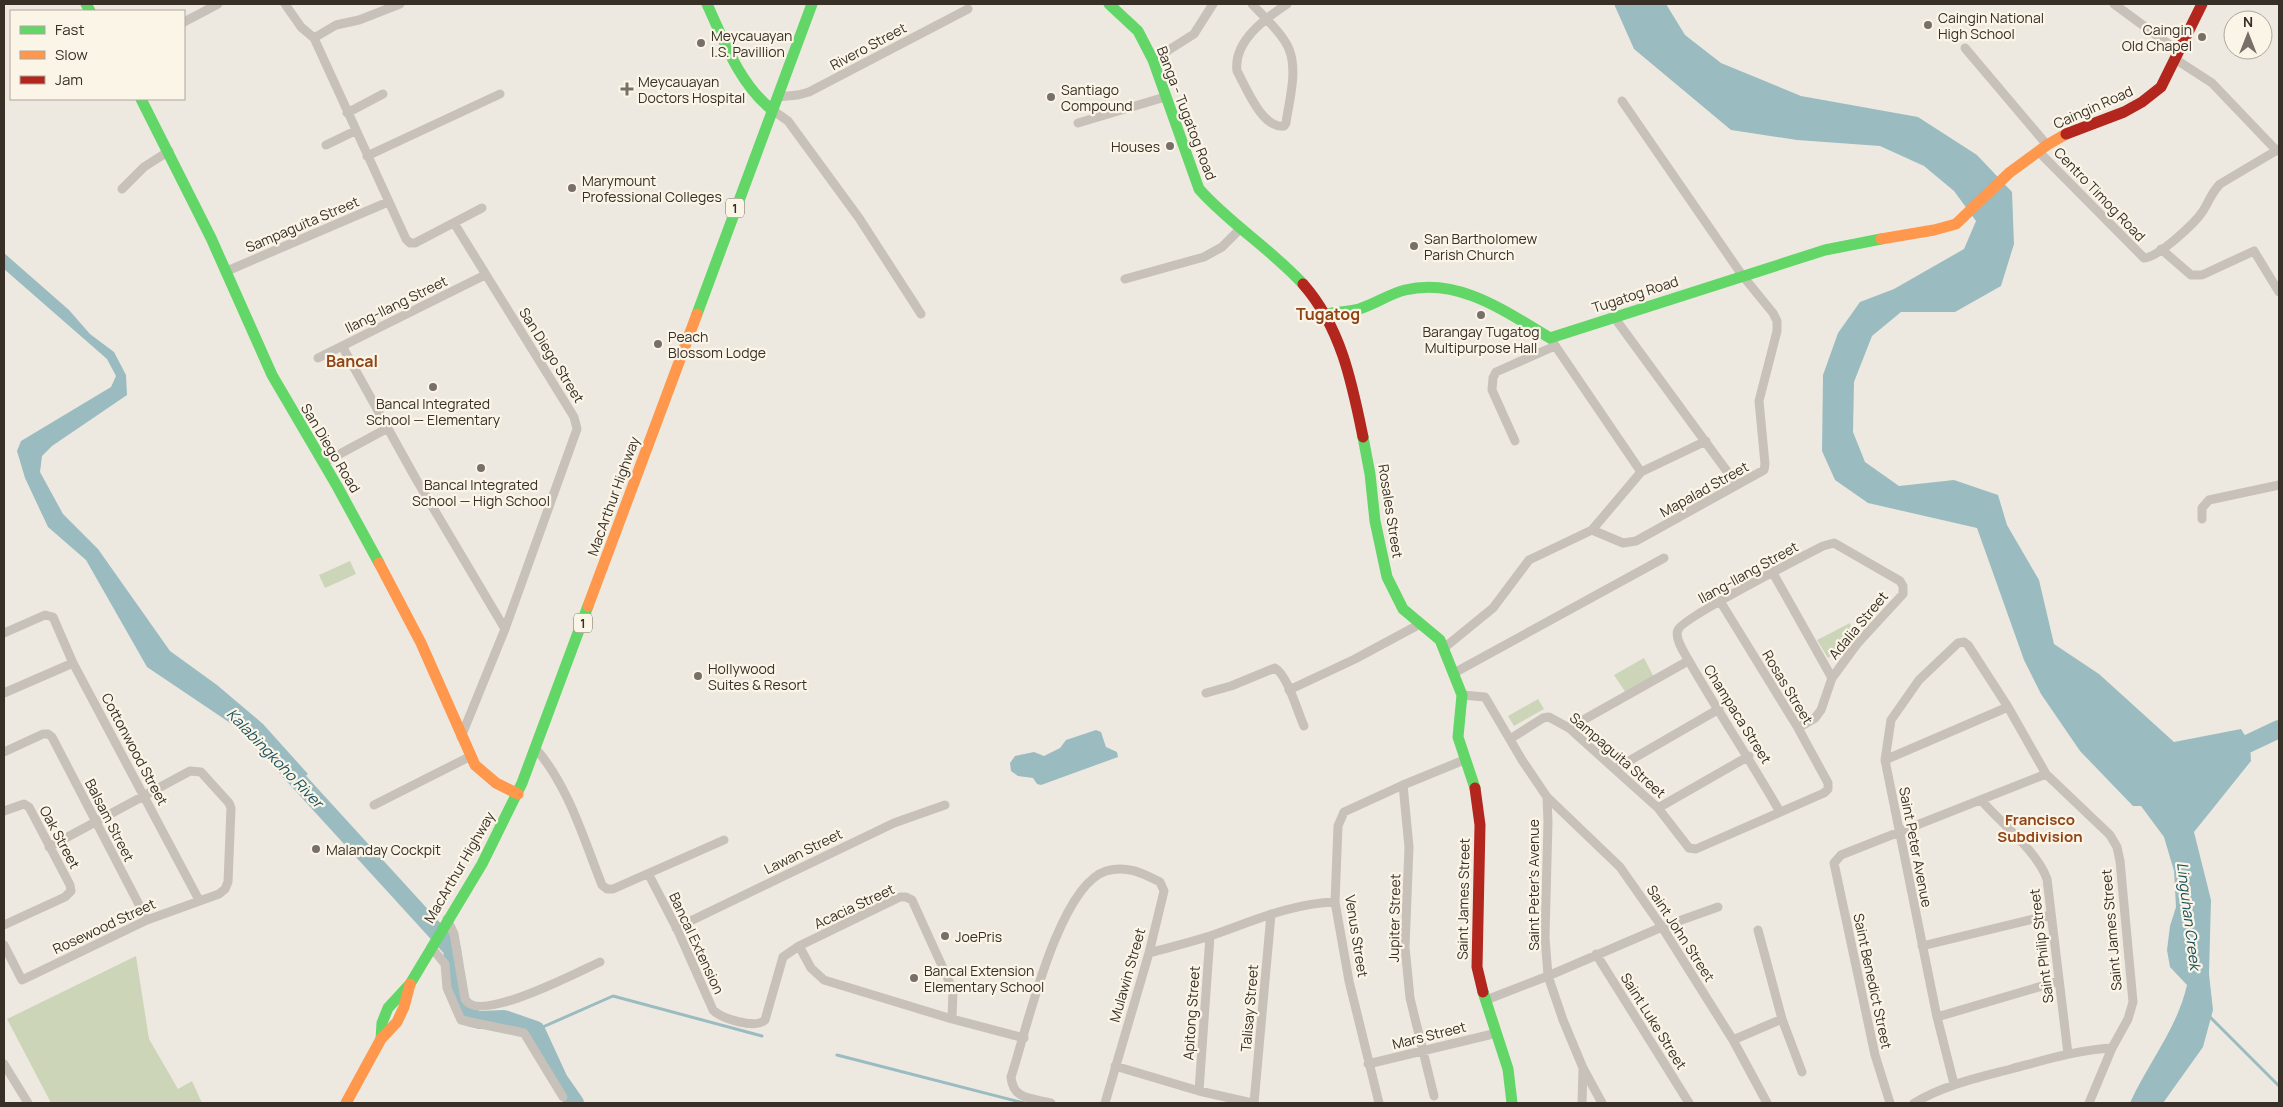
<svg xmlns="http://www.w3.org/2000/svg" width="2283" height="1107" viewBox="0 0 2283 1107" font-family="Manrope,sans-serif">
  <style>
    .green { fill: #ccd5b8 }
    .water { fill: #9abcc1 }
    .lines { fill: none; stroke-linecap: round; stroke-linejoin: round }
    .stream { stroke: #9abcc1; stroke-width: 3 }
    .river { stroke: #9abcc1; stroke-width: 18 }
    .street { stroke: #c7c1b9; stroke-width: 9 }
    .fast { stroke: #63d668; stroke-width: 11 }
    .slow { stroke: #ff974d; stroke-width: 11 }
    .jam { stroke: #b3261e; stroke-width: 11 }
    .poi-dot { fill: #787068; stroke: #fbf5e7; stroke-width: 2 }
    .labels { text-anchor: middle; dominant-baseline: central; stroke-width: 4.5; stroke-linejoin: round; paint-order: stroke }
    .shield { fill: #fbf5e7; stroke: #726a61; stroke-width: 1 }
    .shield-label { font-size: 12px; font-weight: bold; fill: #382f27 }
    .poi-label { font-size: 14px; fill: #382f27; stroke: #fbf5e7; text-anchor: start }
    .street-label { font-size: 14px; fill: #382f27; stroke: #fbf5e7 }
    .water-label { font-size: 15px; font-style: italic; fill: #18505e; stroke: #fbf5e7 }
    .neighbourhood-label { font-size: 15px; font-weight: bold; fill: #904417; stroke: #fbf5e7 }
    .quarter-label { font-size: 16px; font-weight: bold; fill: #904417; stroke: #fbf5e7 }
  </style>
  <rect width="100%" height="100%" fill="#eee9e0"/>
  <path class="green" d="M350,561L356,574L325,588L319,575Z
    M1850,623L1855,639L1828,658L1817,640Z
    M1644,658L1655,679L1626,693L1614,675Z
    M1538,699L1544,709L1514,726L1508,716Z
    M136,956L149,1039L178,1089L192,1081L202,1103H51L7,1019Z"/>
  <path class="water" d="M1614,4H1666L1685,35L1721,63L1801,96L1918,117L1977,155L2012,192L2014,244L2001,286L1955,312H1901L1872,336L1854,382L1853,432L1865,462L1899,486L1954,480L1998,495L2007,525L2039,580L2054,644L2099,674L2174,742L2241,729L2250,744L2251,761L2194,832L2211,900L2209,974L2213,1010L2203,1047L2163,1103H2130C2148,1063 2177,1029 2187,985L2170,967L2167,950L2170,926L2176,907L2174,871L2164,837L2141,806H2133L2080,751L2041,694L2024,660L1977,528L1868,503L1835,480L1822,451L1823,375L1838,333L1860,302L1894,289L1964,249L1976,221L1954,191L1924,166L1880,146L1797,140L1731,130L1634,49Z
    M4,253L69,310L90,334L114,352L126,375L127,395L52,446L42,456L40,472L63,514L98,549L170,651L217,685L263,724L308,774L292,786L248,735L147,667L86,560L48,527L25,478L17,451L21,441L111,387L116,376L107,359L4,269Z
    M1096,730L1101,732L1106,747L1117,752L1118,757L1041,785L1037,784L1033,778L1018,776L1011,771L1010,763L1015,756L1034,752L1044,756L1060,748L1066,740Z"/>
  <g class="lines">
    <path class="stream" d="M2209,1016L2279,1086
      M536,1030L613,996L762,1036
      M837,1055L1024,1103"/>
    <path class="river" d="M2228,753L2279,729
      M284,765L452,949C455,972 456,997 468,1017L480,1020L504,1019L536,1030L559,1080L575,1103"/>
    <path class="street" d="M285,4L301,27L314,38L406,239L410,243H415L482,208
      M1252,4C1264,17 1282,33 1289,49C1298,72 1289,100 1286,123L1284,126C1262,129 1246,87 1237,71C1233,41 1266,18 1287,4
      M2114,4L2178,51
      M184,22L218,4
      M314,38L336,25L359,20L400,4
      M1965,48L2047,145
      M2175,59L2212,83L2277,151
      M1153,60L1194,34L1213,4
      M777,97L798,95L809,92L968,9
      M771,109L788,121L859,218L921,314
      M347,113L383,94
      M1078,123L1165,97
      M326,145L355,131
      M2038,151L2144,258C2159,257 2195,223 2203,211C2209,201 2212,192 2220,184L2279,149
      M367,156L500,94
      M122,189L144,167L169,151
      M454,223L574,417L577,429L505,629L461,737
      M2161,249L2191,275H2202L2254,251L2279,292
      M227,271L388,202
      M1125,279L1204,257L1222,247L1241,228
      M1614,317L1737,485
      M1550,338L1641,472
      M342,346L416,479L505,629
      M318,358L485,275
      M1515,441L1492,390L1493,378L1496,372L1555,346
      M323,463L388,428
      M2202,519V508L2209,500L2279,485
      M1592,530L1641,472L1706,441
      M1773,573L1832,678
      M4,633L45,615L53,617L73,663L199,900
      M1444,648L1493,608L1529,560L1592,530L1623,543L1636,541L1764,470L1765,464L1759,401L1777,331V321L1773,313L1742,275L1622,101
      M1454,673L1664,558
      M1289,690L1355,659L1420,624
      M4,693L73,663
      M1206,693L1231,686L1275,668C1288,676 1297,711 1304,726
      M1462,695L1485,697L1522,760L1547,797L1548,822L1545,937L1548,976L1563,1020L1583,1068L1602,1103
      M1569,728L1688,661
      M1510,739L1543,718L1549,717L1569,728L1658,808L1689,848L1696,849L1824,793L1828,789V783L1798,728L1720,601
      M536,749C569,787 584,840 602,885L607,889H613L724,840
      M4,752L43,734H48L52,737L147,920
      M1885,760L2008,707
      M1615,769L1719,709
      M1403,785L1409,847L1405,947L1410,998L1434,1096
      M1547,797L1620,867L1662,927L1733,1040L1767,1103
      M1981,800C2001,823 2037,851 2047,879L2068,1054
      M374,805L471,756
      M1658,808L1749,756
      M4,811L24,804L29,807L70,885L71,891L65,897L4,925
      M1780,812C1751,761 1718,712 1689,661C1685,654 1674,638 1678,630C1682,618 1804,556 1823,546L1834,543L1900,581L1903,586V594L1857,644L1832,678L1821,710L1815,718L1798,728
      M649,875L678,931L713,1010C722,1019 755,1029 765,1020L783,957L799,946L900,897H906L912,900L953,990L952,1019
      M447,919L454,934L465,999C478,1025 580,971 600,962
      M676,928L894,823L945,805
      M1758,930L1782,1019L1802,1072
      M4,945L22,980L147,920L219,894L225,889L228,882L231,808L229,803L201,772L190,771L49,847
      M799,946L811,968L824,980L952,1019L1024,1038
      M1922,946L2050,915
      M431,947L445,964L447,988L461,1020L524,1033L563,1097
      M1149,953C1170,947 1192,942 1213,935C1253,921 1293,903 1335,902
      M1596,954L1689,1103
      M1486,1000L1548,976L1662,927L1718,907
      M1937,1017L2059,981
      M1733,1040L1782,1019
      M4,1064L28,1103
      M1368,1064L1497,1033
      M1115,1066L1199,1091L1252,1103
      M1954,1084L1937,1017L1885,760L1891,720L1919,680L1958,643L1964,642L1968,645L2008,707L2046,774L2110,835L2117,847L2120,861L2133,1002L2128,1019L2112,1048L2089,1103
      M1199,1091L1210,936
      M1051,1103C1032,1098 1013,1100 1011,1077C1026,1032 1058,886 1106,871C1127,865 1142,873 1160,882L1164,891L1149,953L1105,1103
      M1254,1103L1271,914
      M1379,1103L1349,981L1335,902L1338,826L1344,812L1403,785L1464,760
      M1582,1103L1583,1069
      M1890,1103L1875,1055L1834,863L1841,855L2046,774
      M1914,1103C1944,1085 1977,1078 2011,1069C2045,1060 2077,1050 2112,1048"/>
    <path class="fast" d="M86,4L90,11
      M707,4C724,41 739,83 771,109
      M1109,4L1138,31L1153,60L1199,189C1230,224 1271,249 1303,284
      M141,99L211,238L272,375L337,486L379,563
      M697,314L812,4
      M1325,314C1336,312 1348,312 1359,309C1375,304 1389,294 1405,290C1459,277 1506,312 1550,338L1825,250L1881,239
      M1363,437L1370,474L1375,521L1387,577L1403,609L1440,640L1462,695L1458,737L1475,788
      M1483,992L1508,1069L1512,1103
      M381,1039L382,1023L388,1008L410,984L482,864L522,783L588,606"/>
    <path class="slow" d="M1881,239L1934,230L1956,224L2009,173L2047,145L2066,134
      M379,563L421,643L475,765L496,783L518,794
      M588,606L697,314
      M346,1103L381,1039L397,1022L404,1007L410,984"/>
    <path class="jam" d="M2066,134L2124,112L2142,102L2161,87L2202,4
      M1303,284C1341,327 1352,383 1363,437
      M1475,788L1480,825L1477,967L1483,992"/>
  </g>
  <g class="poi-dot">
    <circle cx="1928" cy="25" r="5"/>
    <circle cx="2202" cy="37" r="5"/>
    <circle cx="701" cy="43" r="5"/>
    <path d="M624.5 81.5h5v5h5v5h-5v5h-5v-5h-5v-5h5z"/>
    <circle cx="1051" cy="97" r="5"/>
    <circle cx="1170" cy="146" r="5"/>
    <circle cx="572" cy="188" r="5"/>
    <circle cx="1414" cy="246" r="5"/>
    <circle cx="1481" cy="315" r="5"/>
    <circle cx="658" cy="344" r="5"/>
    <circle cx="433" cy="387" r="5"/>
    <circle cx="481" cy="468" r="5"/>
    <circle cx="698" cy="676" r="5"/>
    <circle cx="316" cy="849" r="5"/>
    <circle cx="945" cy="936" r="5"/>
    <circle cx="914" cy="978" r="5"/>
  </g>
  <g class="labels">
    <g class="shield">
      <rect x="726" y="198.5" width="18" height="19" rx="4"/>
      <rect x="574" y="613.5" width="18" height="19" rx="4"/>
    </g>
    <g class="shield-label">
      <text x="735" y="208">1</text>
      <text x="583" y="623">1</text>
    </g>
    <g class="poi-label">
      <text x="1938" y="17">Caingin National<tspan x="1938" dy="16">High School</tspan></text>
      <text x="2192" y="29" text-anchor="end">Caingin<tspan x="2192" dy="16">Old Chapel</tspan></text>
      <text x="711" y="35">Meycauayan<tspan x="711" dy="16">I.S. Pavillion</tspan></text>
      <text x="638" y="81">Meycauayan<tspan x="638" dy="16">Doctors Hospital</tspan></text>
      <text x="1061" y="89">Santiago<tspan x="1061" dy="16">Compound</tspan></text>
      <text x="1160" y="146" text-anchor="end">Houses</text>
      <text x="582" y="180">Marymount<tspan x="582" dy="16">Professional Colleges</tspan></text>
      <text x="1424" y="238">San Bartholomew<tspan x="1424" dy="16">Parish Church</tspan></text>
      <text x="1481" y="331" text-anchor="middle">Barangay Tugatog<tspan x="1481" dy="16">Multipurpose Hall</tspan></text>
      <text x="668" y="336">Peach<tspan x="668" dy="16">Blossom Lodge</tspan></text>
      <text x="433" y="403" text-anchor="middle">Bancal Integrated<tspan x="433" dy="16">School — Elementary</tspan></text>
      <text x="481" y="484" text-anchor="middle">Bancal Integrated<tspan x="481" dy="16">School — High School</tspan></text>
      <text x="708" y="668">Hollywood<tspan x="708" dy="16">Suites &amp; Resort</tspan></text>
      <text x="326" y="849">Malanday Cockpit</text>
      <text x="955" y="936">JoePris</text>
      <text x="924" y="970">Bancal Extension<tspan x="924" dy="16">Elementary School</tspan></text>
    </g>
    <g class="street-label">
      <text transform="translate(868 46) rotate(-28)">Rivero Street</text>
      <text transform="translate(2093 107) rotate(-24)">Caingin Road</text>
      <text transform="translate(1187 113) rotate(69)">Banga - Tugatog Road</text>
      <text transform="translate(2100 194) rotate(46)">Centro Timog Road</text>
      <text transform="translate(302 224) rotate(-23)">Sampaguita Street</text>
      <text transform="translate(1635 294) rotate(-18)">Tugatog Road</text>
      <text transform="translate(396 304) rotate(-26)">Ilang-Ilang Street</text>
      <text transform="translate(552 355) rotate(58)">San Diego Street</text>
      <text transform="translate(331 448) rotate(59)">San Diego Road</text>
      <text transform="translate(1704 489) rotate(-29)">Mapalad Street</text>
      <text transform="translate(613 496) rotate(-70)">MacArthur Highway</text>
      <text transform="translate(1391 511) rotate(81)">Rosales Street</text>
      <text transform="translate(1748 572) rotate(-29)">Ilang-Ilang Street</text>
      <text transform="translate(1858 625) rotate(-50)">Adalia Street</text>
      <text transform="translate(1788 687) rotate(59)">Rosas Street</text>
      <text transform="translate(1738 714) rotate(58)">Champaca Street</text>
      <text transform="translate(135 749) rotate(62)">Cottonwood Street</text>
      <text transform="translate(1618 755) rotate(41)">Sampaguita Street</text>
      <text transform="translate(110 820) rotate(63)">Balsam Street</text>
      <text transform="translate(60 837) rotate(62)">Oak Street</text>
      <text transform="translate(1916 847) rotate(79)">Saint Peter Avenue</text>
      <text transform="translate(803 851) rotate(-26)">Lawan Street</text>
      <text transform="translate(459 867) rotate(-60)">MacArthur Highway</text>
      <text transform="translate(1533 885) rotate(-90)">Saint Peter's Avenue</text>
      <text transform="translate(1463 899) rotate(-89)">Saint James Street</text>
      <text transform="translate(854 906) rotate(-25)">Acacia Street</text>
      <text transform="translate(1394 918) rotate(-89)">Jupiter Street</text>
      <text transform="translate(104 926) rotate(-25)">Rosewood Street</text>
      <text transform="translate(2111 930) rotate(-95)">Saint James Street</text>
      <text transform="translate(1681 933) rotate(57)">Saint John Street</text>
      <text transform="translate(1357 936) rotate(81)">Venus Street</text>
      <text transform="translate(697 943) rotate(65)">Bancal Extension</text>
      <text transform="translate(2041 946) rotate(-97)">Saint Philip Street</text>
      <text transform="translate(1127 975) rotate(-74)">Mulawin Street</text>
      <text transform="translate(1873 981) rotate(78)">Saint Benedict Street</text>
      <text transform="translate(1249 1008) rotate(-85)">Talisay Street</text>
      <text transform="translate(1191 1013) rotate(-86)">Apitong Street</text>
      <text transform="translate(1654 1021) rotate(58)">Saint Luke Street</text>
      <text transform="translate(1429 1035) rotate(-14)">Mars Street</text>
    </g>
    <g class="water-label">
      <text transform="translate(275 758) rotate(46)">Kalabingkoho River</text>
      <text transform="translate(2189 916) rotate(83)">Linguhan Creek</text>
    </g>
    <g class="neighbourhood-label">
      <text x="2040" y="819">Francisco<tspan x="2040" dy="17">Subdivision</tspan></text>
    </g>
    <g class="quarter-label">
      <text x="1328" y="314">Tugatog</text>
      <text x="352" y="361">Bancal</text>
    </g>
  </g>
  <rect width="2283" height="1107" fill="none" stroke="#382f27" stroke-width="10"/>
  <rect x="10" y="10" width="175" height="90" fill="#fbf5e7" stroke="#ada69a"/>
  <rect x="20" y="26" width="25" height="8" fill="#63d668" stroke="#ada69a"/>
  <text x="55" y="35" font-size="15" fill="#382f27">Fast</text>
  <rect x="20" y="51" width="25" height="8" fill="#ff974d" stroke="#ada69a"/>
  <text x="55" y="60" font-size="15" fill="#382f27">Slow</text>
  <rect x="20" y="76" width="25" height="8" fill="#b3261e" stroke="#ada69a"/>
  <text x="55" y="85" font-size="15" fill="#382f27">Jam</text>
  <g transform="translate(2248 35)"><circle r="24" fill="#fbf5e7" stroke="#ada69a"/>
  <path d="M0-4L9 19L0 12L-9 19Z" fill="#787068"/>
  <text y="-8" font-size="14" font-weight="bold" text-anchor="middle" fill="#382f27">N</text>
  </g>
</svg>
